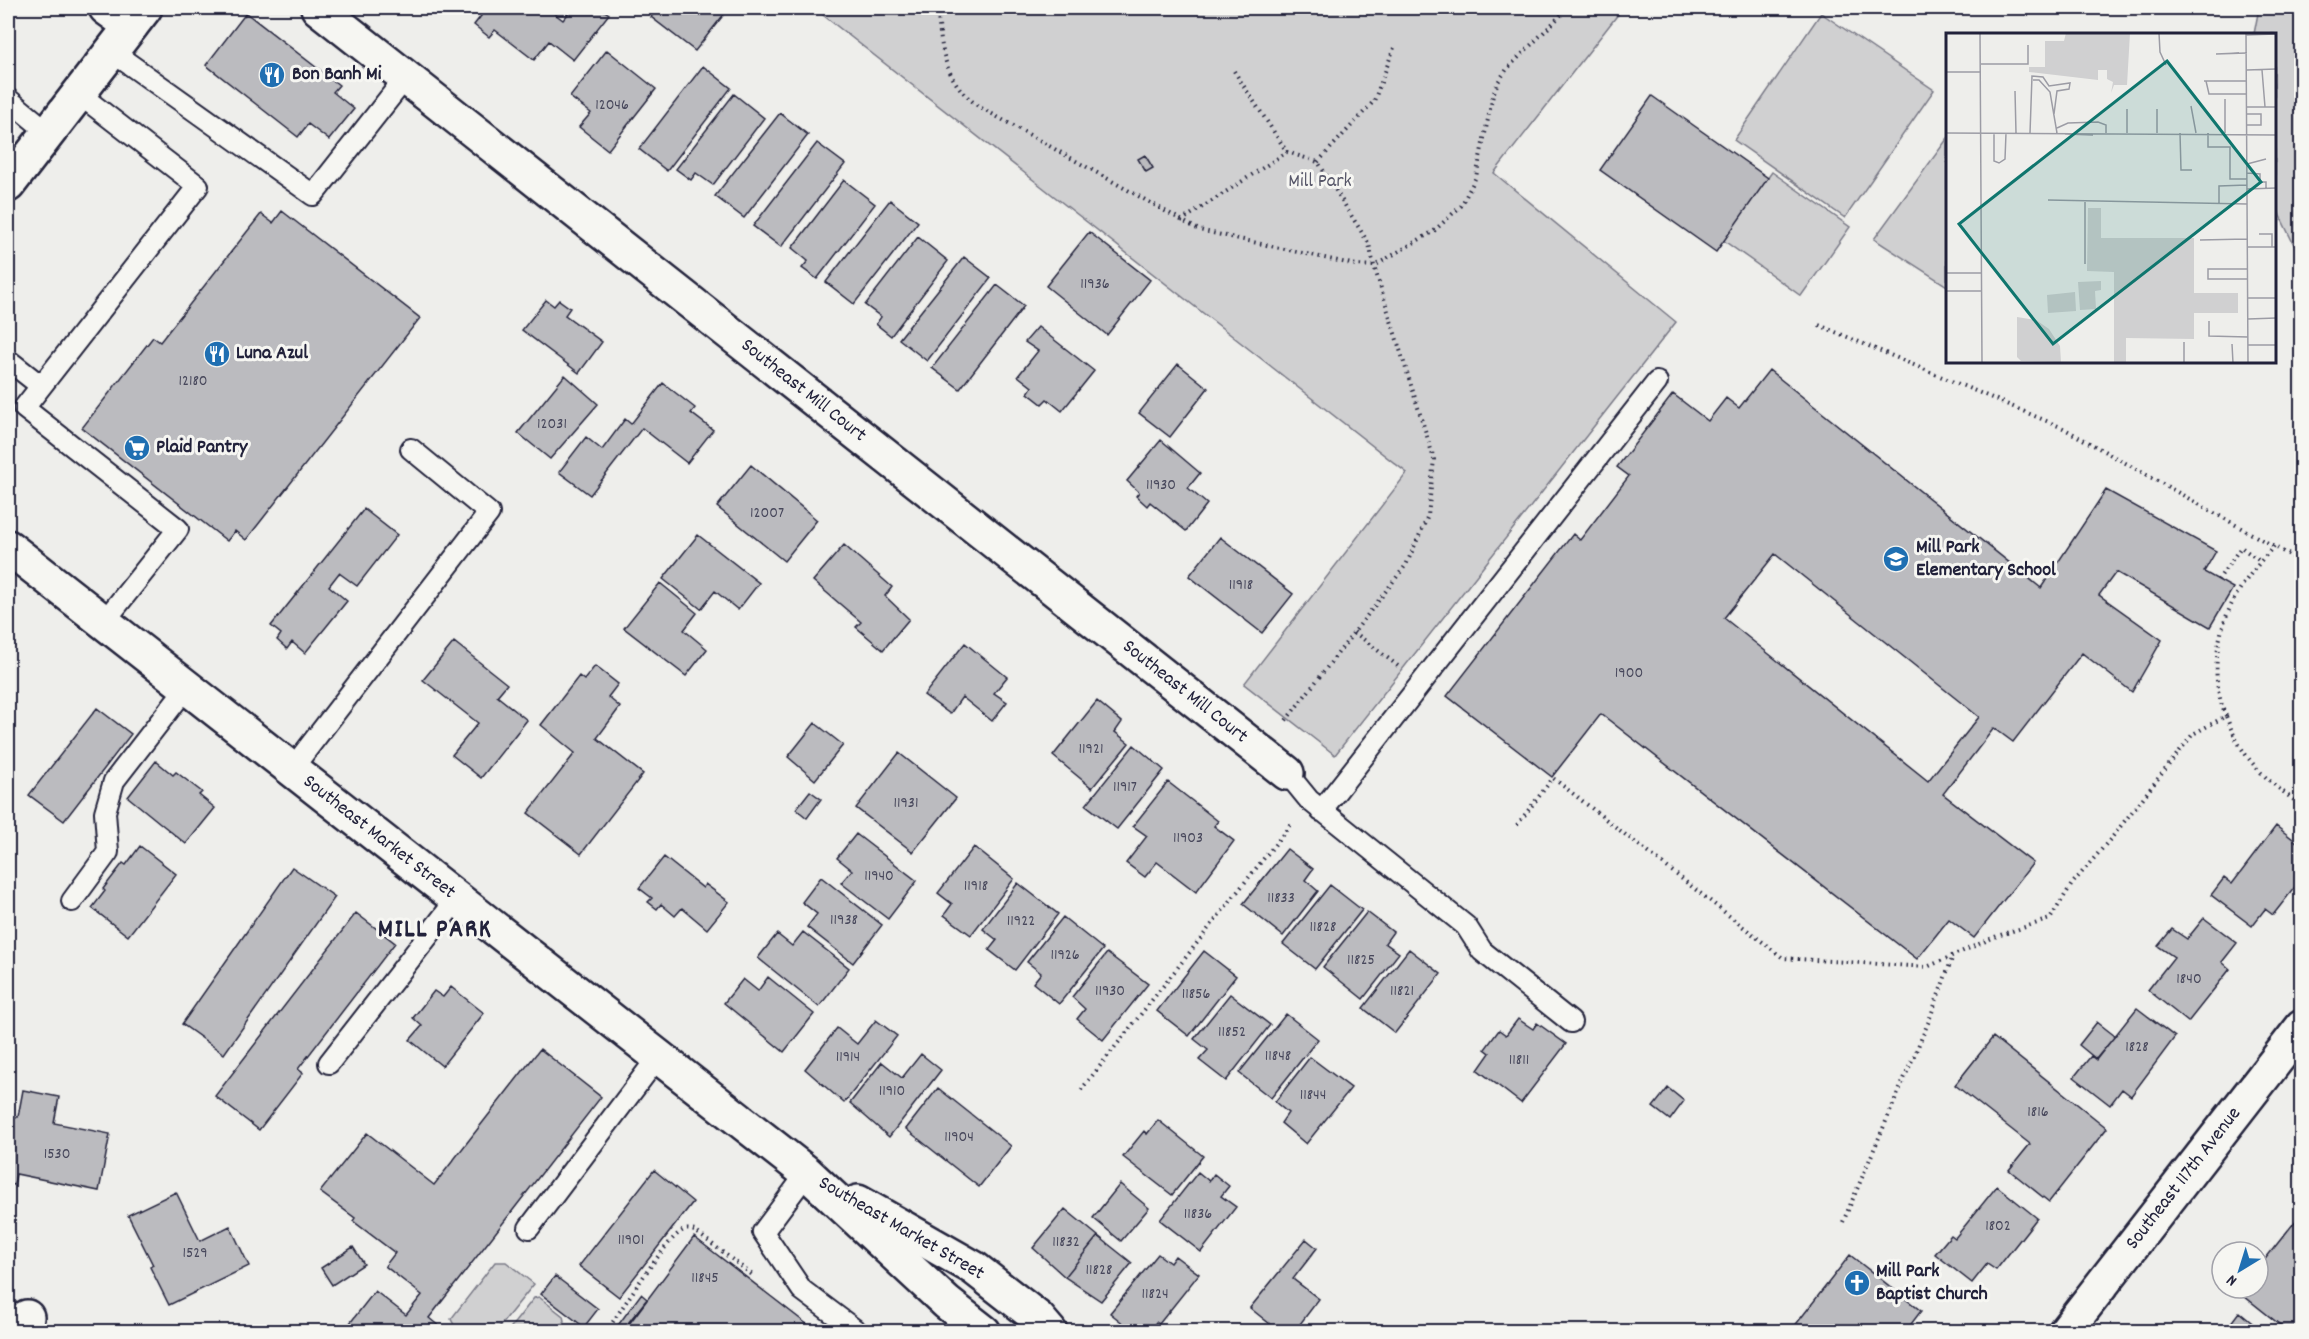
<svg xmlns="http://www.w3.org/2000/svg" width="2309" height="1339" viewBox="0 0 2309 1339" font-family="Dekko,sans-serif">
  <style>
    .green { fill: #d0d0d1; stroke: #797986; stroke-width: 1.5 }
    .building { fill: #bbbbbf; stroke: #22223b; stroke-width: 1.5; fill-rule: evenodd }
    .lines { fill: none; stroke-linecap: round; stroke-linejoin: round }
    .lane-casing { stroke: #22223b; stroke-width: 24 }
    .street-casing { stroke: #22223b; stroke-width: 38 }
    .secondary-casing { stroke: #22223b; stroke-width: 38 }
    .primary-casing { stroke: #22223b; stroke-width: 38 }
    .path { stroke: #22223b; stroke-width: 4; stroke-dasharray: 1.5 4.5; stroke-linecap: butt }
    .lane { stroke: #f6f6f2; stroke-width: 20 }
    .street { stroke: #f6f6f2; stroke-width: 33 }
    .secondary { stroke: #f6f6f2; stroke-width: 33 }
    .primary { stroke: #f6f6f2; stroke-width: 33 }
    .labels { text-anchor: middle; dominant-baseline: central; stroke-width: 6; stroke-linejoin: round; paint-order: stroke }
    .number-label { font-size: 16px; fill: #48485c }
    .poi-label { font-size: 20px; font-weight: bold; fill: #22223b; stroke: #f6f6f2; text-anchor: start }
    .park-label { font-size: 20px; fill: #565668; stroke: #f6f6f2 }
    .street-label { font-size: 20px; fill: #22223b; stroke: #f6f6f2 }
    .district-label { font-size: 26px; font-weight: bold; letter-spacing: 1.5px; fill: #22223b; stroke: #f6f6f2 }
    .inset-road { fill: none; stroke: #9c9ca5; stroke-width: 1.5 }
    .view { fill: #0f766e; fill-opacity: 0.15; stroke: #0f766e; stroke-width: 3 }
    .inset-edge { fill: none; stroke: #22223b; stroke-width: 3 }
  </style>
  <rect width="100%" height="100%" fill="#eeeeeb"/>
  <filter id="ink" filterUnits="userSpaceOnUse"><feTurbulence type="fractalNoise" baseFrequency=".0167" numOctaves="2"/><feDisplacementMap in="SourceGraphic" scale="12" xChannelSelector="R" yChannelSelector="G"/><feConvolveMatrix kernelMatrix="1 2 1 2 8 2 1 2 1" color-interpolation-filters="sRGB"/></filter>
  <g filter="url(#ink)">
    <path class="green" d="M814,8H1623L1494,173L1676,322L1335,755L1244,684L1407,473Z
      M2259,8H2301V259L2280,216L2275,201L2274,34H2254Z
      M1821,13L1934,90L1845,218L1734,140Z
      M1947,139V286L1874,239Z
      M1772,172L1850,227L1801,296L1723,240Z
      M495,1262H506L534,1284L496,1331H457L451,1319Z
      M539,1297L563,1316L564,1321L557,1331H508L534,1298Z"/>
    <path class="building" d="M481,8H547L563,20L573,8H600L609,14L573,60L549,41L534,60L495,30L489,37L474,25L481,16L477,12Z
      M658,8H729L695,51L651,17Z
      M246,13L339,85L333,92L354,109L329,140L308,124L298,137L206,65Z
      M607,50L656,89L608,150L579,127L591,113L570,97Z
      M703,66L731,88L667,171L639,149Z
      M734,94L764,118L713,185L696,173L691,180L676,169Z
      M1652,96L1768,178L1716,252L1600,170Z
      M780,113L808,135L744,218L715,196Z
      M817,143L845,164L781,247L753,226Z
      M1145,155L1153,168L1146,172L1138,159Z
      M844,180L875,204L817,279L802,268L808,261L792,248Z
      M890,200L918,222L854,304L826,282Z
      M282,211L420,318L246,540L235,531L227,541L82,428L153,337L160,342L261,214L273,223Z
      M1089,232L1150,280L1107,335L1046,286Z
      M918,237L948,261L891,336L876,324L881,317L865,305Z
      M964,257L991,278L927,361L899,339Z
      M997,285L1024,306L960,389L932,368Z
      M546,300L554,306L559,300L570,308L565,315L602,342L579,373L522,330Z
      M1038,327L1094,371L1062,411L1047,399L1042,404L1028,393L1032,387L1018,376L1038,351L1025,342Z
      M1178,364L1208,388L1170,437L1139,413Z
      M1769,370L2041,588L2106,490L2216,551L2204,572L2233,588L2210,627L2116,572L2099,595L2162,640L2132,692L2082,653L2013,742L1994,728L1943,794L2033,863L1974,938L1949,919L1917,959L1601,714L1552,777L1447,696L1573,534L1580,540L1629,476L1617,467L1673,394L1708,421L1726,398L1739,408ZM1775,554L1979,717L1928,781L1724,618Z
      M565,375L598,404L550,459L518,433Z
      M663,383L695,408L691,413L713,430L687,463L642,428L590,495L559,472L586,437L602,450L625,419L631,424Z
      M1161,440L1200,473L1188,488L1207,504L1186,531L1150,502L1147,506L1136,496L1139,492L1127,481Z
      M751,465L817,520L784,561L717,507Z
      M364,509L397,535L357,586L339,573L329,586L347,601L305,653L292,642L287,649L277,640L281,634L271,626Z
      M698,535L759,583L738,610L715,591L701,609L663,579Z
      M1220,537L1293,594L1262,633L1189,576Z
      M844,545L892,587L885,596L909,619L883,650L856,627L861,622L813,581Z
      M660,583L697,613L684,630L707,649L686,676L624,628Z
      M454,642L507,684L497,696L527,720L481,778L452,755L478,723L423,680Z
      M965,643L1007,677L994,693L1007,702L992,721L962,697L950,714L924,695Z
      M595,666L618,684L608,697L620,707L597,738L643,774L581,854L528,813L575,753L541,725L579,676L584,680Z
      M1097,701L1122,722L1115,732L1129,743L1092,788L1053,756Z
      M97,708L131,734L64,821L29,795Z
      M815,723L843,745L815,780L788,757Z
      M1134,745L1164,770L1117,829L1086,805Z
      M899,753L956,798L913,852L856,808Z
      M156,761L173,775L176,772L202,792L199,795L215,808L186,844L128,797Z
      M1168,782L1218,821L1214,826L1234,841L1196,892L1157,862L1145,877L1126,863L1147,836L1133,826Z
      M810,791L821,799L807,818L796,809Z
      M2276,826L2302,846V878L2273,915L2265,909L2252,926L2211,895L2224,878L2232,884Z
      M856,834L917,881L888,919L841,883L852,870L837,858Z
      M140,846L176,874L128,936L92,908L105,891L103,889L123,863L126,865Z
      M974,847L1014,879L971,935L944,915L952,904L938,893Z
      M1287,849L1313,869L1305,880L1318,891L1283,936L1243,904Z
      M664,857L703,888L705,884L729,902L707,929L682,908L675,916L661,904L657,909L648,902L652,898L639,888Z
      M292,867L335,897L224,1054L182,1024Z
      M821,877L882,925L853,963L807,927L817,914L802,902Z
      M1018,883L1058,914L1015,970L989,950L997,940L983,929Z
      M1330,885L1362,910L1315,969L1283,944Z
      M1367,912L1393,932L1385,943L1399,953L1363,999L1323,967Z
      M356,913L395,943L298,1069L303,1073L259,1130L215,1096Z
      M1063,917L1103,949L1059,1004L1033,983L1041,973L1027,962Z
      M2204,918L2237,943L2222,962L2230,969L2188,1022L2148,990L2174,957L2158,946L2172,929L2187,939Z
      M803,932L849,968L819,1007L758,958L777,934L792,946Z
      M1409,949L1441,974L1395,1033L1363,1008Z
      M1204,951L1236,976L1189,1036L1157,1011Z
      M1107,953L1148,984L1103,1040L1077,1019L1085,1009L1072,997Z
      M768,977L814,1014L784,1052L724,1003L743,979L758,991Z
      M451,987L484,1013L442,1066L410,1040L422,1026L413,1018L434,991L443,997Z
      M1230,994L1270,1025L1226,1081L1199,1060L1208,1050L1194,1039Z
      M2137,1008L2175,1037L2131,1096L2122,1089L2110,1105L2074,1077L2091,1056L2096,1060Z
      M1286,1014L1318,1039L1271,1098L1239,1073Z
      M1518,1019L1533,1029L1537,1023L1566,1044L1521,1103L1478,1070L1490,1053L1485,1049L1499,1030L1506,1035Z
      M876,1020L897,1036L844,1103L805,1069L837,1028L857,1044Z
      M2097,1022L2115,1036L2096,1059L2079,1045Z
      M1993,1037L2107,1128L2049,1202L2009,1170L2030,1144L1955,1085Z
      M540,1049L601,1097L429,1318L446,1332H343L375,1291L406,1315L422,1295L385,1266L395,1253L353,1221L355,1218L320,1192L367,1133L434,1185Z
      M921,1054L941,1070L889,1137L850,1103L882,1062L902,1078Z
      M1310,1057L1351,1088L1306,1144L1281,1123L1288,1113L1275,1102Z
      M938,1088L1011,1146L979,1187L906,1129Z
      M1668,1088L1684,1101L1670,1120L1653,1107Z
      M23,1090L59,1097L54,1123L110,1134L99,1191L16,1174L14,1185L8,1184V1115L18,1117Z
      M1158,1120L1203,1156L1172,1195L1123,1157L1144,1131L1147,1134Z
      M654,1170L693,1202L619,1297L579,1266Z
      M1198,1172L1209,1181L1214,1174L1229,1186L1221,1196L1236,1207L1201,1252L1160,1220Z
      M1120,1184L1149,1208L1121,1241L1093,1218Z
      M1997,1186L2037,1218L1996,1270L1987,1264L1972,1283L1935,1254L1951,1235L1955,1238Z
      M176,1192L200,1241L230,1226L249,1266L169,1305L150,1267L153,1265L128,1215Z
      M1065,1209L1098,1236L1065,1277L1033,1248Z
      M2301,1214L2302,1332H2289L2239,1292L2242,1288H2258V1268Z
      M1098,1236L1132,1263L1101,1301L1065,1277Z
      M694,1237L817,1332H623Z
      M1306,1239L1317,1248L1293,1279L1319,1299L1294,1332H1280L1250,1308Z
      M353,1247L364,1264L332,1285L321,1268Z
      M1158,1254L1170,1263L1175,1256L1199,1274L1159,1324L1156,1322L1149,1332H1134L1110,1313Z
      M1850,1255L1921,1311L1905,1332H1790Z
      M555,1276L598,1309L584,1327L541,1294Z
      M641,1294L647,1299L621,1332H613Z
      M2239,1312L2263,1332H2224Z"/>
    <g class="lines">
      <g class="lane-casing">
        <path id="lane" d="M111,51L313,195L406,77
          M79,94L198,186L24,408L178,529L103,623
          M8,99L48,132
          M8,360L41,386
          M291,770L489,513L411,449
          M1287,773L1309,800L1466,926L1482,951L1571,1022
          M1321,811L1657,382
          M72,901L108,852L105,812L114,781L186,688
          M329,1063L457,899
          M807,1173L763,1232L802,1290L858,1332
          M529,1228L658,1057"/>
      </g>
      <g class="street-casing">
        <g id="street">
          <path d="M106,8L131,26"/>
          <path id="s1" d="M318,8L1287,773"/>
          <path d="M24,1332L27,1317"/>
        </g>
      </g>
      <g class="secondary-casing">
        <g id="secondary">
          <path id="s2" d="M8,547L807,1173L947,1303L984,1332"/>
          <path d="M858,1202L974,1268L1038,1318L1050,1332"/>
          <path id="s3" d="M2065,1332L2302,1027"/>
        </g>
      </g>
      <g class="primary-casing">
        <path id="primary" d="M8,185L145,8"/>
      </g>
      <path class="path" d="M937,8C942,49 942,78 978,106L1199,230L1356,265L1374,266L1434,231L1461,206L1476,177L1493,95L1498,82L1507,69L1568,8
        M1234,71L1287,152
        M1318,162L1374,101L1395,45
        M1181,221L1287,152L1318,162L1369,244L1374,266L1434,459L1428,516L1406,565L1284,723
        M1819,325L2063,428L2300,561
        M2218,580L2241,547L2261,562
        M1354,632L1398,666
        M2226,716C2209,678 2216,630 2237,594C2247,577 2261,561 2274,546
        M1517,825L1553,778L1783,958L1927,967L1997,936L2050,919L2072,884L2113,836L2193,734L2226,716C2242,760 2265,779 2302,806
        M1081,1090L1291,824
        M1843,1222L1928,1023L1953,956
        M606,1332C620,1312 665,1240 682,1231C687,1228 691,1230 695,1231L755,1277"/>
      <use href="#lane" class="lane"/>
      <use href="#street" class="street"/>
      <use href="#secondary" class="secondary"/>
      <use href="#primary" class="primary"/>
    </g>
  </g>
  <defs>
    <g id="restaurant-disc" transform="scale(1.35)"><circle r="9.5" fill="#1f6fb2" stroke="#f6f6f2"/><path d="M-5-6h1v4h1v-4h1v4h1v-4h1v5L-1.5 .5V6h-2V.5L-5-1ZM5-6V6H3V1.5H1.5Q1.5-4 5-6Z" fill="#fff"/></g>
    <g id="supermarket-disc" transform="scale(1.35)"><circle r="9.5" fill="#1f6fb2" stroke="#f6f6f2"/><path d="M-6-5.5h2.5l.6 2H6L4.5 2H-2.5L-4.4-4H-6ZM-1.5 3.2a1.3 1.3 0 1 0 .1 0ZM3 3.2a1.3 1.3 0 1 0 .1 0Z" fill="#fff"/></g>
    <g id="school-disc" transform="scale(1.35)"><circle r="9.5" fill="#1f6fb2" stroke="#f6f6f2"/><path d="M0-5L7-2L0 1L-7-2ZM-4 1L0 2.5L4 1V4Q0 6-4 4Z" fill="#fff"/></g>
    <g id="church-disc" transform="scale(1.35)"><circle r="9.5" fill="#1f6fb2" stroke="#f6f6f2"/><path d="M-1.2-6h2.4v3.5h3.3v2.4h-3.3V6h-2.4V-.1h-3.3v-2.4h3.3Z" fill="#fff"/></g>
  </defs>
  <g fill-rule="evenodd">
    <use href="#restaurant-disc" x="272" y="75"/>
    <use href="#restaurant-disc" x="217" y="354"/>
    <use href="#supermarket-disc" x="137" y="448"/>
    <use href="#school-disc" x="1896" y="559"/>
    <use href="#church-disc" x="1857" y="1283"/>
  </g>
  <g class="labels">
    <g class="number-label">
      <text x="612" y="105">12046</text>
      <text x="1095" y="284">11936</text>
      <text x="193" y="381">12180</text>
      <text x="552" y="424">12031</text>
      <text x="1161" y="485">11930</text>
      <text x="767" y="513">12007</text>
      <text x="1241" y="585">11918</text>
      <text x="1629" y="673">1900</text>
      <text x="1091" y="749">11921</text>
      <text x="1125" y="787">11917</text>
      <text x="906" y="803">11931</text>
      <text x="1188" y="838">11903</text>
      <text x="879" y="876">11940</text>
      <text x="976" y="886">11918</text>
      <text x="1281" y="898">11833</text>
      <text x="844" y="920">11938</text>
      <text x="1021" y="921">11922</text>
      <text x="1323" y="927">11828</text>
      <text x="1065" y="955">11926</text>
      <text x="1361" y="960">11825</text>
      <text x="2189" y="979">1840</text>
      <text x="1110" y="991">11930</text>
      <text x="1402" y="991">11821</text>
      <text x="1196" y="994">11856</text>
      <text x="1232" y="1032">11852</text>
      <text x="2137" y="1047">1828</text>
      <text x="1278" y="1056">11848</text>
      <text x="848" y="1057">11914</text>
      <text x="1519" y="1060">11811</text>
      <text x="892" y="1091">11910</text>
      <text x="1313" y="1095">11844</text>
      <text x="2038" y="1112">1816</text>
      <text x="959" y="1137">11904</text>
      <text x="57" y="1154">1530</text>
      <text x="1198" y="1214">11836</text>
      <text x="1998" y="1226">1802</text>
      <text x="631" y="1240">11901</text>
      <text x="1066" y="1242">11832</text>
      <text x="195" y="1253">1529</text>
      <text x="1099" y="1270">11828</text>
      <text x="705" y="1278">11845</text>
      <text x="1155" y="1294">11824</text>
    </g>
    <g class="poi-label">
      <text x="292" y="75">Bon Banh Mi</text>
      <text x="236" y="354">Luna Azul</text>
      <text x="156" y="448">Plaid Pantry</text>
      <text x="1916" y="548">Mill Park<tspan x="1916" dy="23">Elementary School</tspan></text>
      <text x="1876" y="1272">Mill Park<tspan x="1876" dy="23">Baptist Church</tspan></text>
    </g>
    <g class="park-label">
      <text x="1320" y="182">Mill Park</text>
    </g>
    <g class="street-label">
      <text stroke="none"><textPath href="#s1" startOffset="618">Southeast Mill Court</textPath></text>
      <text stroke="none"><textPath href="#s1" startOffset="1104">Southeast Mill Court</textPath></text>
      <text stroke="none"><textPath href="#s2" startOffset="471">Southeast Market Street</textPath></text>
      <text stroke="none"><textPath href="#s3" startOffset="194">Southeast 117th Avenue</textPath></text>
      <text transform="translate(901 1229) rotate(30)">Southeast Market Street</text>
    </g>
    <g class="district-label">
      <text x="435" y="930">MILL PARK</text>
    </g>
  </g>
  <g transform="translate(1946 33)">
    <rect width="330" height="330" fill="#eeeeeb"/>
    <path d="M120,0H184L181,52H168L165,60L167,49L161,46V37H152V47L83,39V34H99V8H118ZM142,175H155V205H248V260H292V280H248V306L180,305V330H168V239L141,238ZM155,248V257L149,258L150,276L134,277L132,249ZM129,259L130,278L102,280L101,262ZM71,284L90,287L103,296L114,313L115,329L75,328L71,324Z" fill="#d0d0d1"/>
    <path class="inset-road" d="M34,0L36,330M213,0L214,19L220,32M300,0L302,330M300,2L330,1M293,20L270,21L301,20M35,31H82V12M301,37L330,36M316,37L319,74M0,39H35M87,47H93L104,59L111,100M258,48H301M260,48L263,61H301M69,58L70,100M245,73L250,100M301,74H330M181,76V100M211,76V100M301,81H315V92H301M111,95L122,90L152,89L160,92V100M0,100L330,102M48,100V128L53,130L59,126L60,100M84,100L86,43L97,44L103,53L124,50L123,56L111,58L108,81M234,100L235,137H246M262,100V114H284V146H301M279,100V66M119,101L147,102M301,131L320,126M301,140L314,141V149H320V155M301,156L330,155M102,167L301,171M273,170V153L301,152M313,201H326V214M254,207L301,206M301,214H330M139,231V169M301,236H262V246H301M0,240H36M0,258H36M302,265H330M302,286L330,285M263,288V303L302,304M238,309V330M286,311L287,330M302,312H330"/>
    <path class="view" d="M221,28L315,149L107,311L13,191Z"/>
    <rect width="330" height="330" class="inset-edge"/>
  </g>
  <rect width="2309" height="1339" fill="none" stroke="#f6f6f2" stroke-width="30"/>
  <rect x="15" y="15" width="2279" height="1309" fill="none" stroke="#22223b" stroke-width="2" filter="url(#ink)"/>
  <g transform="translate(2240 1270) rotate(218)"><circle r="28" fill="#f6f6f2" stroke="#a1a1a9" stroke-width="1.5"/>
  <path d="M0-4.5L10 22L0 15L-10 22Z" fill="#1f6fb2"/>
  <text y="-9" font-size="16" font-weight="bold" text-anchor="middle" fill="#22223b">N</text>
  </g>
</svg>
